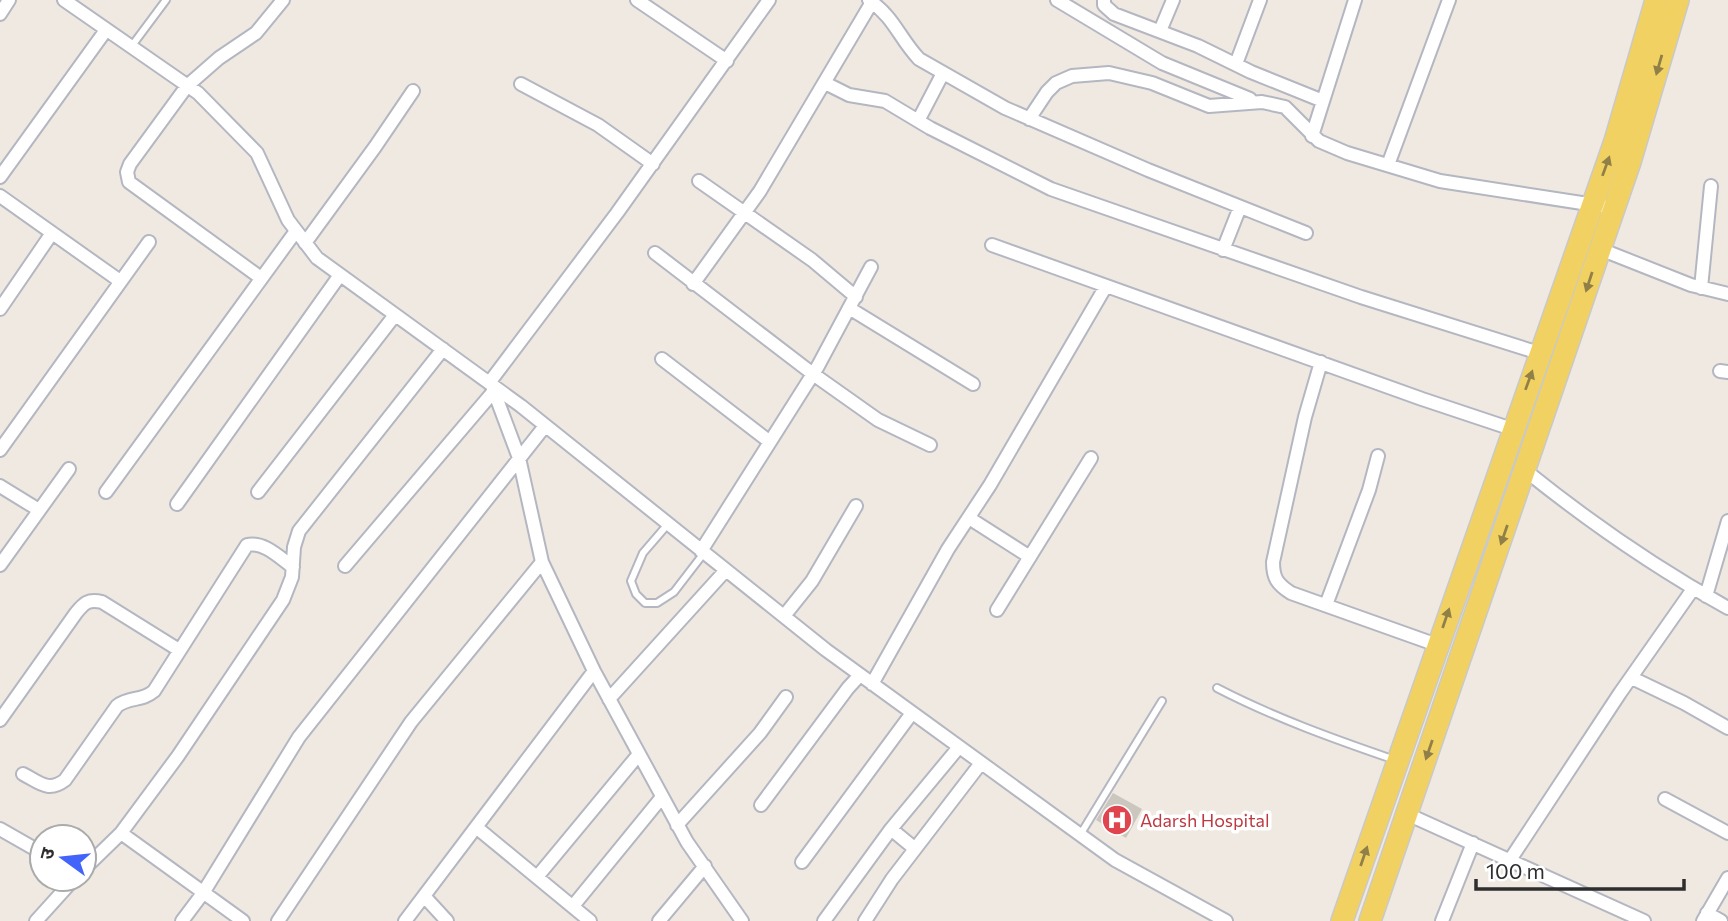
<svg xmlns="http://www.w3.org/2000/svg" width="1728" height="921" viewBox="0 0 1728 921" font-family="Commissioner,'Noto Sans Devanagari',sans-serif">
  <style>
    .building { fill: #cbc7bf }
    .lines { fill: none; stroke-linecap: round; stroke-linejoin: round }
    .service-casing { stroke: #b4b7c1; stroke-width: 10 }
    .minor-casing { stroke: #b4b7c1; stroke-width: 16 }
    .primary-casing { stroke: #c9c9c9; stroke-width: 24 }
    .service { stroke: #fff; stroke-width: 6 }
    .minor { stroke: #fff; stroke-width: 12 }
    .primary { stroke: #f2d163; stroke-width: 21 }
    .oneway { fill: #908048 }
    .labels { text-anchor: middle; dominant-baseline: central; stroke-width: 7; stroke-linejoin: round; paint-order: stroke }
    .health-label { font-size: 18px; fill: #be3a42; stroke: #fff; text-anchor: start }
  </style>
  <rect width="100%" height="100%" fill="#efe9e1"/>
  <path class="building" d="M1113,793L1142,809L1126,838L1096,820Z"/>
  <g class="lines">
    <g class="service-casing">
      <path id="service" d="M131,47L166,0
        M668,524L643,553L631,581L636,594L645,603H657L674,592L704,553
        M1217,688C1275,718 1334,739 1395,760
        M1080,835L1162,701"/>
    </g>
    <g class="minor-casing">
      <path id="minor" d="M64,0L198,93L257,153L288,220L317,258L521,406L826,650L1115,860L1226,921
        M637,0L727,61
        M869,0C895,18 899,38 919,59L1005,108L1148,170L1306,233
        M1057,0L1162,63L1250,99
        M1104,0V5L1114,14L1198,46L1251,72L1323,101
        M0,14L9,0
        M1160,31L1173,0
        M1236,64L1260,0
        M825,83L849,95L885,101L930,128L1051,189L1361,297L1539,353
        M521,84L598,125L653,164
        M1029,119L1047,92L1056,83L1072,76L1109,73L1152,83L1209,106L1262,102L1285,107L1319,141L1347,153L1440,181L1614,208
        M918,121L943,73
        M1312,136L1355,0
        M1388,165L1449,0
        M0,177L106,30
        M699,181L812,260L856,297
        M0,196L120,281
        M305,243L375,147L413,91
        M992,245L1422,399L1512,429
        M1600,249L1691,285L1728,294
        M1223,250L1240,207
        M655,253L813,374L878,420L930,445
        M261,278L129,182L127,172L130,164L187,86L219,58L256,33L283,0
        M693,284L760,191L872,2
        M1701,288L1711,186
        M849,308L973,384
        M0,309L52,233
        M662,359L770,442
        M1321,362L1305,417L1273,562C1273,578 1277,584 1291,593L1437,645
        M1720,371L1728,372
        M489,383L617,213L769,0
        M0,450L149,242
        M1526,471C1592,524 1654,567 1728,608
        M0,486L39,510
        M106,492L296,231
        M258,492L395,315
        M177,504L340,275
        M969,518L1030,557
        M701,551L818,366L871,267
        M542,562L594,671
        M0,565L69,469
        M345,566L494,391
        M1706,596L1728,521
        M1326,605L1369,490L1378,456
        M997,610L1091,458
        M784,616L812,581L856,506
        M1632,678L1684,703L1728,728
        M872,684L948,549L990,485L1106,286
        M609,699L726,570
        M0,720L76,613C84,603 88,599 102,602L179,650
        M23,774C39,782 48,793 65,780L117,706C130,696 141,702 154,691L247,545C264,541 280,558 293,567
        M1665,799L1728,833
        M761,805L848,688L860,675
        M1407,814L1644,921
        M677,825L760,733L786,697
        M476,827L590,921
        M0,829L42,853
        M891,829L914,848
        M121,833L178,756L283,600L292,577L294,547L299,531L443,349
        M1510,860L1620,693L1693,589
        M802,862L912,713
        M84,869L121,833L243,921
        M537,877L639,754
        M424,896L447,921
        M573,906L662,797
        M1707,913L1721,921
        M36,921L74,879
        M182,921L203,893L299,737L545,426
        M278,921L411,722L542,562L519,458L492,386
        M405,921L594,671L687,842L742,921
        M659,921L705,866
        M824,921L891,829L959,747
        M865,921L892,879L981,763
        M1442,921L1473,843
        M1703,921L1728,878"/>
    </g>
    <g class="primary-casing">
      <path id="primary" d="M1342,921L1615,141L1656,0
        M1370,921L1630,162L1678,0"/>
    </g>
    <use href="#service" class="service"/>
    <use href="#minor" class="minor"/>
    <use href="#primary" class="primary"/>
  </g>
  <defs><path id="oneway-solid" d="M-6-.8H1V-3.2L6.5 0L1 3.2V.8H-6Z" transform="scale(1.75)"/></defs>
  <g class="oneway">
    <use href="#oneway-solid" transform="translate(1659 65) rotate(106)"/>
    <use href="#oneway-solid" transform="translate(1606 166) rotate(-70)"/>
    <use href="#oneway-solid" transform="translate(1589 282) rotate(108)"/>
    <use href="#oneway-solid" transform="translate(1529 380) rotate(-70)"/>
    <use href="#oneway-solid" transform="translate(1504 535) rotate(109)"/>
    <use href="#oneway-solid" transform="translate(1446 618) rotate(-71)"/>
    <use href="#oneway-solid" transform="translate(1429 750) rotate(109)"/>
    <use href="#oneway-solid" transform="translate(1364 856) rotate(-71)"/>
  </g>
  <defs>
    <g id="hospital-disc" transform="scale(1.575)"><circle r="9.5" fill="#e0444e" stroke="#fff"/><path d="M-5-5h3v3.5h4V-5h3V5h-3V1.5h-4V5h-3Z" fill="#fff"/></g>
  </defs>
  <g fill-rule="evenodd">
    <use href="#hospital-disc" x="1117" y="820"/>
  </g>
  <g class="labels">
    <g class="health-label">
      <text x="1140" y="820">Adarsh Hospital</text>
    </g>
  </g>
  <g transform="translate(63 858) rotate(285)"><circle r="33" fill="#ffffff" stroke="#ababab" stroke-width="2"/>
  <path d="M0-5L12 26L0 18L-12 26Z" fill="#4264fb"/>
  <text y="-10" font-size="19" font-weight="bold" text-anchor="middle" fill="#2e2e2e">उ</text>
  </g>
  <path d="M1476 879v10h208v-10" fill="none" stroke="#2e2e2e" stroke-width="3.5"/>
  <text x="1486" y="879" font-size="21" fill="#2e2e2e" stroke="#ffffff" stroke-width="5" paint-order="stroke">100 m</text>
</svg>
